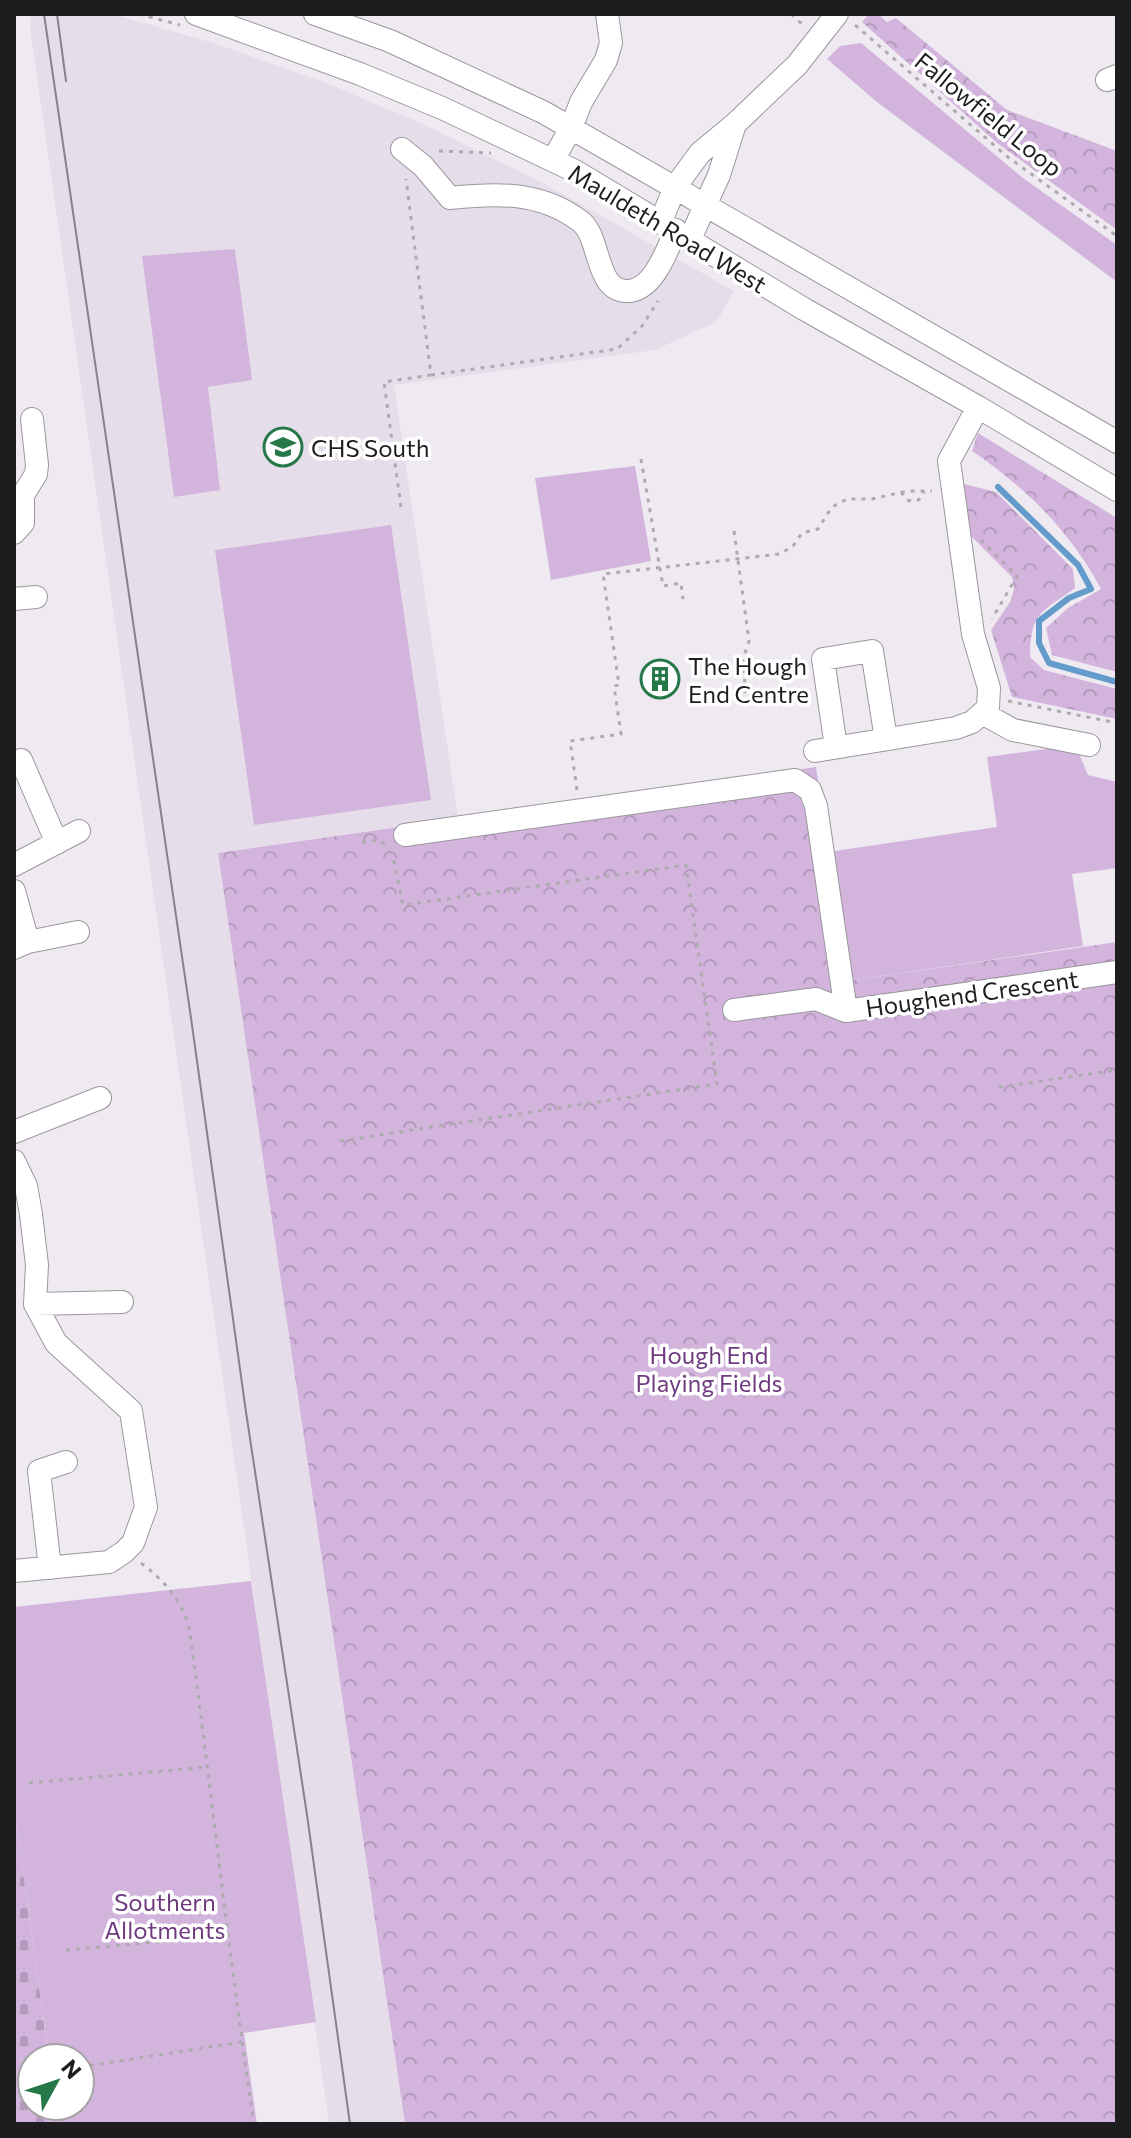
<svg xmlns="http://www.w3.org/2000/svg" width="1131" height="2138" viewBox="0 0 1131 2138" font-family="Commissioner,sans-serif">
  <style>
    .built { fill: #e6ddea }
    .green { fill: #d3b4dd }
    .forest { fill: url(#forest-crowns) }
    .cemetery { fill: url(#cemetery-stones) }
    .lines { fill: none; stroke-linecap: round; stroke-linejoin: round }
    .stream { stroke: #639bca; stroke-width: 6 }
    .minor-casing { stroke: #9b979d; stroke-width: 24 }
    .path { stroke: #aeabb0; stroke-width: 3; stroke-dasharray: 4 6; stroke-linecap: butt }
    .minor { stroke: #fff; stroke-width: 22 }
    .tram { stroke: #868387; stroke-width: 2 }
    .labels { text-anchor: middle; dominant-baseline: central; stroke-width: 7; stroke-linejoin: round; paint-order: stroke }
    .street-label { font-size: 24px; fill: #1d1c1e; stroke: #fff }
    .poi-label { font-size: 24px; fill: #1d1c1e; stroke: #fff; text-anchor: start }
    .park-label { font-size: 24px; fill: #6f3a7f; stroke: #fff }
  </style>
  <defs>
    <pattern id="forest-crowns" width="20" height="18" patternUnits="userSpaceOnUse" patternTransform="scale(2)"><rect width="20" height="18" fill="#d3b4dd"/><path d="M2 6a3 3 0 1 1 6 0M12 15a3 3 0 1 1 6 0" fill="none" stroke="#b59abd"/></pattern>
    <pattern id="cemetery-stones" width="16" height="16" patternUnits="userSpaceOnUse" patternTransform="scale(2)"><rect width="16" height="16" fill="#d3b4dd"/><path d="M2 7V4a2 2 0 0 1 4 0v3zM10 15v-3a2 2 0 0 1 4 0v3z" fill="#b59abd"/></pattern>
  </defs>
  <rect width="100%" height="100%" fill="#efeaf1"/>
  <path class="built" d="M31,14H112L220,45L329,84L423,124L543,183L734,291L720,316L713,323L655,350L394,385L458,818L218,853L405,2124H329L30,28Z"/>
  <path class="green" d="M861,43L1023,178L1117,245V282L877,102L827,59L840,46Z
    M235,249L252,380L208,387L220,490L174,497L142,256Z
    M635,466L651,561L551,580L535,478Z
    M391,525L431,800L254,825L215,550Z
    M1054,748L1078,751L1088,775L1117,782V868L1072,874L1083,946L848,981L828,852L997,827L987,757Z
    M251,1581L316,2022L244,2033L257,2124H59L56,2106H80V2058H49L14,1807V1607Z"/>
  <path class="forest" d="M869,14H878L887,22L896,18L1007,110L1117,151V230L997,143L862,22Z
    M978,433L1117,518V672L1052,655L1046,628L1068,608L1101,589C1071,532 1025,487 972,451Z
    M960,483L996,492L1073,569L1075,588C1041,613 1031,611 1030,657L1044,670L1117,689V719L1012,697L991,630L1010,602L1014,589L1012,577L968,533Z
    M816,767L848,981L1117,942V2124H405L218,853Z"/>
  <path class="cemetery" d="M14,1807L49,2058H32V2106H56L59,2124H14Z"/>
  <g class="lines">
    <path class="stream" d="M998,487L1078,565L1091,589L1069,598L1039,621V643L1049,663L1117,682"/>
    <g class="minor-casing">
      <path id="minor" d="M196,14L360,74L442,108L575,171L804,309L978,407L1117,490
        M315,14L390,41L543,112L1117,442
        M1107,80L1117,76
        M402,149L423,166L450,198C497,193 540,191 580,221C602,237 594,293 629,291C654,289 667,250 676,230
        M553,160L571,128L581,102L606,60L611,43L607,14
        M661,221L675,187L700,153L735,124L797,65L837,14
        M690,239L719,175L735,124
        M14,533L23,523V495L36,474L37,465L32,419
        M14,599L36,597
        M984,714L1013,730L1089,745
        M836,747L823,659L872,651L886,739
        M815,751L956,728L972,722L988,708L989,688L973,634L949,461L978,407
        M21,760L57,843
        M405,835L795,780L810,790L816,806L846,1011
        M14,865L79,831
        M14,891L28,942
        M14,948L28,942L78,932
        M734,1010L816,999L846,1011L1117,972
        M14,1132L100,1098
        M14,1161L26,1186L31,1214L37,1265L35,1304L56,1343L131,1411L146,1507L133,1543L124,1552L109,1562L14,1571
        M35,1304L122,1302
        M50,1568L39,1471L66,1462"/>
    </g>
    <path class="path" d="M139,14L180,25
      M791,14L803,25
      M855,25L1009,158L1117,236
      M439,151L491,153
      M431,375L617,349L642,326L658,301
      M641,459L663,586L681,583L683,599
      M901,492L907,500C915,502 921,501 924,492
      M401,507L384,382L431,375L406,179
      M734,531L749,641L744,656L745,694
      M981,540L1017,576L992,619
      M1008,701L1117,723
      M577,790L570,741L621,734L614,686L619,685L603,574L780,554L793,546L802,533L818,529L832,507L847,499H872L907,491H932
      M362,842L378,840L385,844
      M999,1087L1117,1070
      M340,1141L717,1084L686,865L403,905L392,852
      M141,1563C164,1580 181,1600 189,1627C212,1793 229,1959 254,2124
      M29,1783L208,1767
      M66,1950L227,1936
      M80,2067L242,2042"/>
    <use href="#minor" class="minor"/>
    <path class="tram" d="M44,14L191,1018L246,1412L307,1815L350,2124
      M57,14L66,81"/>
  </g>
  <defs>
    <g id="school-ring" transform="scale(2)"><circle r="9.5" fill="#fff" stroke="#277849" stroke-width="1.5"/><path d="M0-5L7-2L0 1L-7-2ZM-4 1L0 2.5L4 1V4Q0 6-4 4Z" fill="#277849"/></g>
    <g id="building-ring" transform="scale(2)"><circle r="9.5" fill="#fff" stroke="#277849" stroke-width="1.5"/><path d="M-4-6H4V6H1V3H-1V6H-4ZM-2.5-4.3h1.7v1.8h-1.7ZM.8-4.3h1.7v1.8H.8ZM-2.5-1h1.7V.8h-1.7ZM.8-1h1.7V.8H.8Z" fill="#277849"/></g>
  </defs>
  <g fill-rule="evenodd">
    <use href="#school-ring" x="283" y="447"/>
    <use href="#building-ring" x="660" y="679"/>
  </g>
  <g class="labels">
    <g class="street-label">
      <text transform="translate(989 114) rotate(39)">Fallowfield Loop</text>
      <text transform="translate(668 228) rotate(31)">Mauldeth Road West</text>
      <text transform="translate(972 993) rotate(-8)">Houghend Crescent</text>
    </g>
    <g class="poi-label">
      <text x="311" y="447">CHS South</text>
      <text x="688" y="665">The Hough<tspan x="688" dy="28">End Centre</tspan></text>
    </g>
    <g class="park-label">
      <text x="709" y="1354">Hough End<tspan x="709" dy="28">Playing Fields</tspan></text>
      <text x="165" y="1901">Southern<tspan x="165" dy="28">Allotments</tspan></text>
    </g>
  </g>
  <rect width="1131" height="2138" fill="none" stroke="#1d1c1e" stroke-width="32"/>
  <g transform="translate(56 2082) rotate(50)"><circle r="38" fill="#ffffff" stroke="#a5a4a5" stroke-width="2"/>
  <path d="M0-6L14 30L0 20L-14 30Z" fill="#277849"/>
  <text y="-12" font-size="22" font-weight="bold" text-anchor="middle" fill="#1d1c1e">N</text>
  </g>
</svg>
